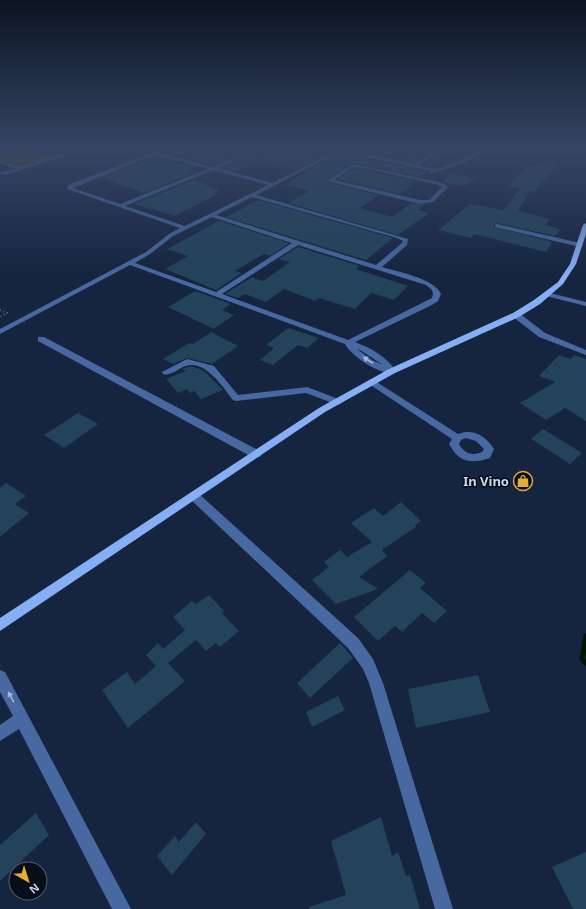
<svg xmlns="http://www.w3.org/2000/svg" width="586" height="909" viewBox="0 0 586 909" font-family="'Noto Sans',sans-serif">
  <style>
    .green { fill: #64480c }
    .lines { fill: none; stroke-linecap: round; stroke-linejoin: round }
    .stream { stroke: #001400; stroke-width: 5 }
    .building { fill: #224359 }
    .path { stroke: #57657d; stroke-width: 2; stroke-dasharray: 1 2.5; stroke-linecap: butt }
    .minor { fill: #4768a1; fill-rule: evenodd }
    .major { fill: #85aef4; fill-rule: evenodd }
    .oneway { fill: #a5b6d4 }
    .labels { text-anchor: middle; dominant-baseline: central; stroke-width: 3; stroke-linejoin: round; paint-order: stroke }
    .poi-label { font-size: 13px; font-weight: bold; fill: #cdd8ea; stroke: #070e19; text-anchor: end }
  </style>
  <rect width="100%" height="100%" fill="#15243f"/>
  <path class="green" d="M25,149L53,159L23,168L0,159V157Z"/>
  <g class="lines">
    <path class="stream" d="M586,636L582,659L586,663"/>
  </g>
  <path class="building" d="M168,149H254L213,165L163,153Z
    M265,149H336L296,170L259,161L236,171L223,168Z
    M347,149H387L377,154L351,151L348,153L349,154L427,172L421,177L359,164L348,165L326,182L379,195L360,208L393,217L411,203L424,205L418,210L429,213L398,235L288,203L310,191L285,185L307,172H305Z
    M396,149H435L414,162L386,156Z
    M444,149H455L433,167L423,164Z
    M155,157L193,167L190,174L144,193L101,178Z
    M544,161L558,164L535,191H530L518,211L549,219L546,225L560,229L556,236L497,223L494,224V227L552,242L546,252L474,234L471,238L438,230L470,204L504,210L520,188L507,186L528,166L534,167L537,164L539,166Z
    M353,169H359L416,181L400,194L338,179Z
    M449,173L476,178L465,186L445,183L443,181Z
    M194,180L208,184L204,185L220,190L214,193L218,194L175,216L134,204Z
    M258,200L393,238L366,260L226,217Z
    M219,221L289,243L270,256L264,254L235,271L242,273L216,290L165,269L188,256L167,249Z
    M298,247L360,266L356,269L408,286L394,300L371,293L355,309L319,298L315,301L284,289L266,302L245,294L238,298L225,294L252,277L263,281L290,262L279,259Z
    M195,291L231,304L222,310L234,315L214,329L168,307Z
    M288,328L319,338L307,348L298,345L273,365L260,360L274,348L266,345Z
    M211,332L238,346L212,364L187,358L173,364L163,359L189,343L193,344Z
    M559,355L571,359L574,355L586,359V421L565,408L546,420L520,403L555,382L539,376Z
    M191,366L204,371L223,390L201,399L194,391L190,393L187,389L178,393L166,379L186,371L182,369Z
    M78,413L98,424L64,448L44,435Z
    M543,429L582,453L570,464L531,439Z
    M6,483L26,496L15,504L29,513L0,537V488Z
    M401,502L421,521L415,525L416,527L382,550L387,556L359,577L378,589L336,604L312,580L329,567L324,562L340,550L347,557L372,542L351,523L374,508L383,516Z
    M410,570L426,583L420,588L447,611L434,623L422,613L402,632L395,626L378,641L354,617Z
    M209,595L224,611L222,613L239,631L220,647L216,643L206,651L196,640L168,663L185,681L128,728L102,690L127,672L135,684L156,666L146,655L158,643L163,649L185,630L173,617L192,601L196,604Z
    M340,643L353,658L310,698L297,683Z
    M478,675L490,712L416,728L408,689Z
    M338,696L345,710L312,727L306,712Z
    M36,813L49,835L0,881V845Z
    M381,817L392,856L398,852L406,876L410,875L420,909H309V907L346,895L331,841Z
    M196,822L206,834L172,875L157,856L175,836L179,842Z
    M586,852V909H573L552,867Z"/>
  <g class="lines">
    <path class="path" d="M0,310L7,313L0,317"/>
    <path class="minor" d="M79,149H86L9,174H0V172L15,169L0,163V160L19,167Z
      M161,149H167L159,153L213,167L258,149H264L218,168L272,183L340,149H346L256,195L408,239L407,245L382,267C398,272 434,278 441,294L438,301L432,305L355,342C371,348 387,357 396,371L395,373C381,376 351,356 345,344L130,265L0,334V329L146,252L169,234L180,228L67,189L68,185ZM155,155L208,169L120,204L73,188ZM213,170L268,185L185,226L125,206ZM252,197L397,238L403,241L402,243L376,265L216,215ZM212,217L292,243L216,292L135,263L150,254L173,236ZM298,245L426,285L432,290L433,294L432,298L348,340L222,294ZM357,349L360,350L383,365L372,360Z
      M390,149H395L382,157L414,164L438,149H443L419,165L435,169L461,161L482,149H487L465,163L430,174L428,173L431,171L349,153L351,152L377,156Z
      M580,149H586V151L580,150Z
      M359,165L443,183L448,187L433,202L420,204L327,181L349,166ZM359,167L439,185L442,187L429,200H420L334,180L352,168Z
      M497,224L580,243L583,245L580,247L495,227V225Z
      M546,292L586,302V306L546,296Z
      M513,313H519L545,333L586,350V355L539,337L513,317Z
      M38,337H44L260,451L261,454L260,457H252L38,341Z
      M187,359L214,366L238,395L307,387L341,400L343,402L338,405L306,393L236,401L233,400C222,386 204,357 183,367C177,370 170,376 163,374L162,372Z
      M372,379L458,434C473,428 486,436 494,449L490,458C471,464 459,463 449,444L452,439L369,384L368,382L369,380ZM466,438L476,441L484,449L482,452C472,456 465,454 459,444L461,440Z
      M194,492L198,493L358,638L373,659L383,683L453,909H435L369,683L363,669L348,648L190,499L189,496L190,493Z
      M0,670L5,672L131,909H112L19,729L0,741V725L13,716L0,692Z"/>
    <path class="major" d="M586,223V234L576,264L563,284L540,304L519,317L395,373L325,412L0,631V618L319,408L389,369L513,313L534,300L558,282L570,264L583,225Z"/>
  </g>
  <defs><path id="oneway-solid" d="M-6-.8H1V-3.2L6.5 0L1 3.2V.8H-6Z"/></defs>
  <g class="oneway">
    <use href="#oneway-solid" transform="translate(368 360) rotate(-147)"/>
    <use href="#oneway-solid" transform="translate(11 697) rotate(-118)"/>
  </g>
  <linearGradient id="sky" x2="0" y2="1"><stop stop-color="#0c1423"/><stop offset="0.54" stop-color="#354563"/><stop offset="1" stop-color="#354563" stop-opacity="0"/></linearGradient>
  <rect width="586" height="276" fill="url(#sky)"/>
  <defs>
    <g id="shop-ring" transform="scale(1)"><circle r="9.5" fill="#070e19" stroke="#e6ac36" stroke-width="1.5"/><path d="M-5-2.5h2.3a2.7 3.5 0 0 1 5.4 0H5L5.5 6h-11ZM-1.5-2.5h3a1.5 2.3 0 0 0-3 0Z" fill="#e6ac36"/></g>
  </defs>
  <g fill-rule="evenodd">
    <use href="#shop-ring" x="523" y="481"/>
  </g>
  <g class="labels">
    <g class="poi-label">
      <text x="509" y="481">In Vino</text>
    </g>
  </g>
  <g transform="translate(28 881) rotate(141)"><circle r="19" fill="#070e19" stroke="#565f6d"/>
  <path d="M0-3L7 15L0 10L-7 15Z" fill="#e6ac36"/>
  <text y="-6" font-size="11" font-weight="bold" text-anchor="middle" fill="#cdd8ea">N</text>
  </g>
</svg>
